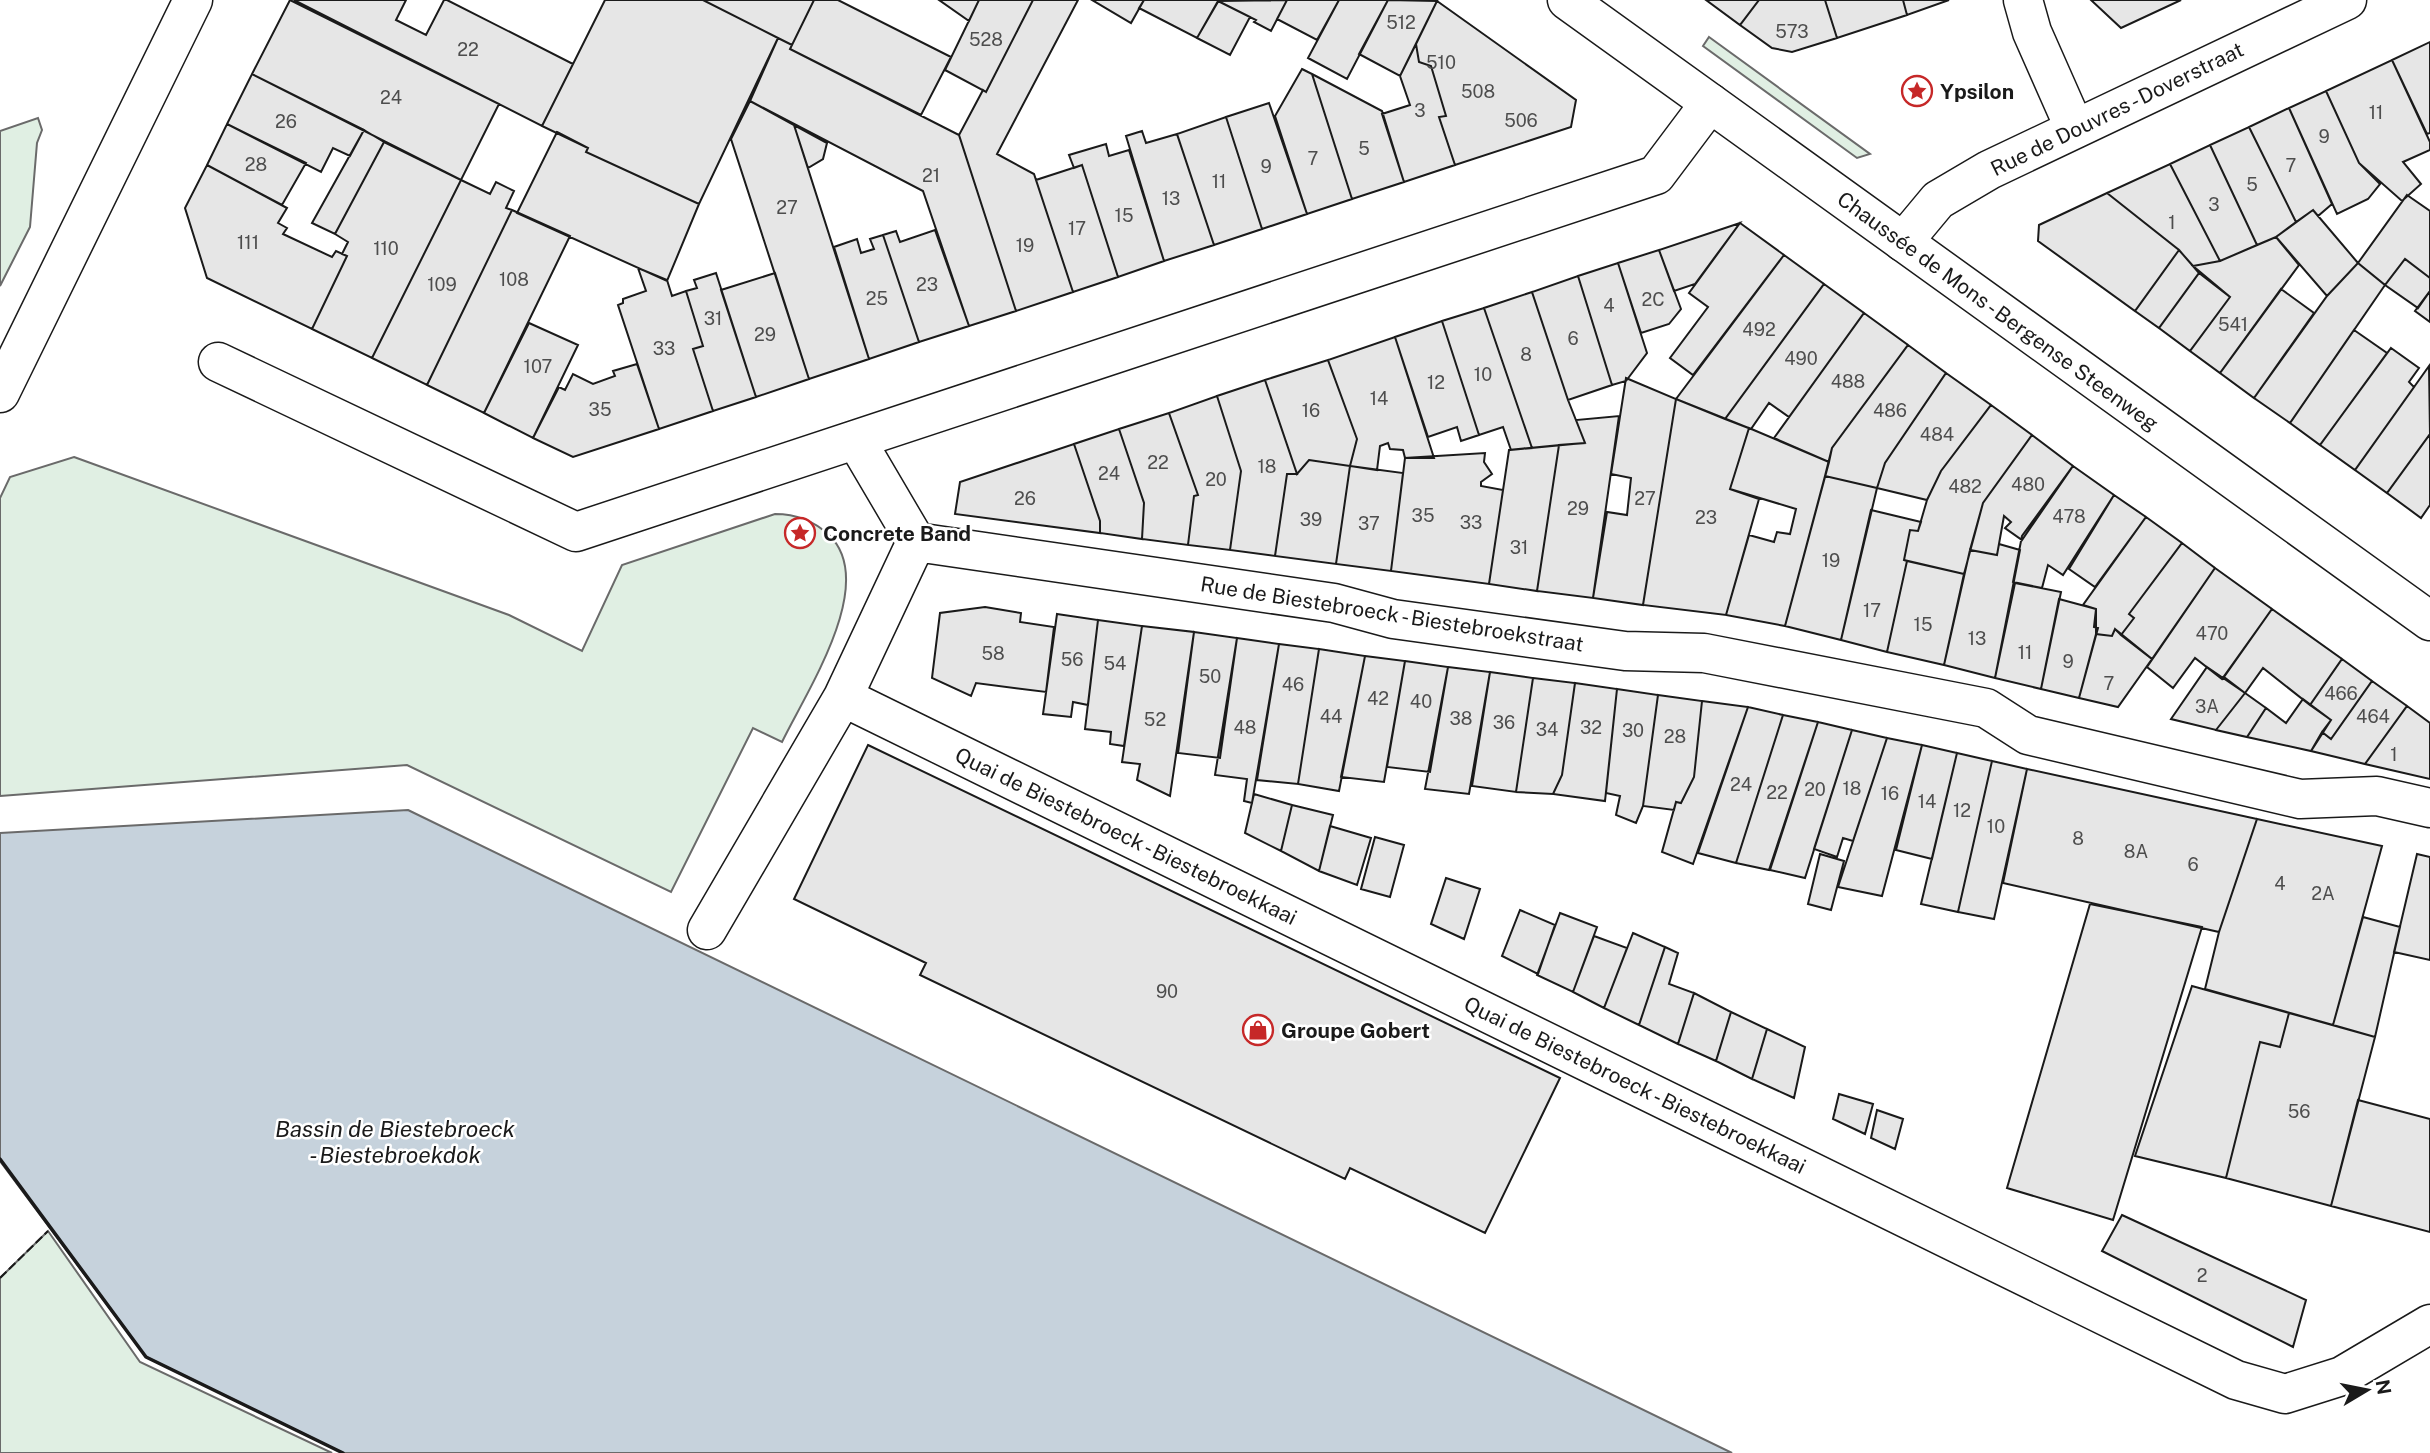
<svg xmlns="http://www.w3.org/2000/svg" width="2430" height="1453" viewBox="0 0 2430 1453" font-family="'Public Sans',sans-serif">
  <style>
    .green { fill: #e0efe3; stroke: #6a6a6a; stroke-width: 2 }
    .water { fill: #c6d2dc; stroke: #6a6a6a; stroke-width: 2 }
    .building { fill: #e6e6e6; stroke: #1a1a1a; stroke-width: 2 }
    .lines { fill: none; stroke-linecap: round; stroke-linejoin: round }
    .minor-casing { stroke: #1a1a1a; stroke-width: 41 }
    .major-casing { stroke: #1a1a1a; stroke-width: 41 }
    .minor { stroke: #fff; stroke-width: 38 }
    .major { stroke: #fff; stroke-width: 38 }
    .fence { stroke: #1a1a1a; stroke-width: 2; stroke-dasharray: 9 3.5; stroke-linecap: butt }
    .wall { stroke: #1a1a1a; stroke-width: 3.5 }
    .labels { text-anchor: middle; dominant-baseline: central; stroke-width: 5; stroke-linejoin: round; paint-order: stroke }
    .number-label { font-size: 18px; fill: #4d4d4d }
    .poi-label { font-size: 21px; font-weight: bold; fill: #1a1a1a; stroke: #fff; text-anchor: start }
    .street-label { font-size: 21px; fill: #1a1a1a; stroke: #fff }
    .water-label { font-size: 23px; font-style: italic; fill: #1a1a1a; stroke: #fff }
  </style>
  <rect width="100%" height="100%" fill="#fff"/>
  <path class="green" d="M1709,37L1870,154L1857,158L1703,46Z
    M38,118L42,130L37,143L30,227L0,286V131Z
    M74,457L509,615L582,651L622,565L775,514C796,514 813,520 829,535C879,583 806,692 782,742L753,728L671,892L407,765L0,796V498L10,477Z
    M48,1231L140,1362L332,1453H0V1278Z"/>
  <path class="water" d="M408,810L1732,1453H343L146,1357L0,1161V833Z"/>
  <path class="building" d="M290,0L499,104L461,180L252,74Z
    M294,0H406L396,20L426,35L444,0H447L573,64L542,126Z
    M605,0H703L778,38L699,204L586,152L588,148L542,126Z
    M703,0H814L792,45Z
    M814,0H838L951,57L921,115L790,49Z
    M939,0H979L969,21Z
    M979,0H1033L986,92L945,70Z
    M1033,0H1078L997,154L1034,174L1073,292L1016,311L959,135L983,90L986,92Z
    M1092,0H1144L1131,23Z
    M1144,0H1219L1197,38L1139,8Z
    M1287,0H1339L1317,40L1277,19Z
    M1287,0L1271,31L1254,22L1256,20L1218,1Z
    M1339,0H1388L1347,79L1308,58Z
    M1388,0L1437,1L1400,76L1359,54Z
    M1706,0H1759L1740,25Z
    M1759,0H1825L1837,38L1792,52L1772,48L1740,25Z
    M1825,0H1903L1907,15L1837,38Z
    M1903,0H1949L1907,15Z
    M1903,0H1949L1907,15Z
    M2091,0H2181L2121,28Z
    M1218,1L1250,17L1230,55L1197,38Z
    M1437,1L1576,100L1571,127L1455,165L1439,117L1446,116L1431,66L1419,62L1416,44Z
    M778,38L792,45L790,49L959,135L1016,311L969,326L923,191L750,101Z
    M2430,42V133L2427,134L2392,60Z
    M1416,44L1419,62L1431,66L1446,116L1439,117L1455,165L1404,182L1382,114L1410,105L1400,76Z
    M2392,60L2430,142V150L2403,162L2421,184L2402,201L2359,163L2326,91Z
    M1302,69L1312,74L1352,199L1307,214L1275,116Z
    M252,74L364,130L350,156L333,148L321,172L227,124Z
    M1312,74L1382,111L1404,182L1352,199Z
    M2326,91L2359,163L2380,184L2368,199L2337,214L2289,108Z
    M750,101L794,125L869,359L809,379L731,139Z
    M1269,103L1307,214L1262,229L1226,117Z
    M2289,108L2332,204L2318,216L2313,210L2296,222L2249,127Z
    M1226,117L1262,229L1214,245L1177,134Z
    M227,124L306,163L282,205L207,165Z
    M794,125L827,143L823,159L808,168Z
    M2249,127L2296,222L2276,237L2257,245L2210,145Z
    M364,130L384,142L335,234L312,223Z
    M1142,131L1146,143L1177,134L1214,245L1164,261L1126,136Z
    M557,132L588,148L586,152L699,204L667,281L517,213Z
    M384,142L461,180L372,358L312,329L347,256L342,254L348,242L335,234Z
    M1106,144L1109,156L1129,150L1164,261L1118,277L1082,165L1074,168L1069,155Z
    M2210,145L2257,245L2220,261L2170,164Z
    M2170,164L2220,261L2193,266L2179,250L2107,193Z
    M207,165L287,208L278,223L287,228L283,234L332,257L336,251L347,256L312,329L207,278L185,208Z
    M1082,165L1118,277L1073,292L1036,180Z
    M461,180L490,194L496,182L514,191L506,208L512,210L427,385L372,358Z
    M2107,193L2179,250L2135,311L2038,241L2039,225Z
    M2407,195L2430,211V278L2405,259L2385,285L2358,263Z
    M512,210L570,236L484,413L427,385Z
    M2313,210L2358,263L2327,296L2276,237Z
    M1740,223L1784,255L1693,375L1670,358L1708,307L1689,293Z
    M1740,223L1695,284L1674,291L1659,250Z
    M935,230L969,326L919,342L883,235L896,231L900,242Z
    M883,235L919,342L869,359L834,247L857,239L861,253L874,249L870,239Z
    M2276,237L2299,265L2220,373L2190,351L2230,297L2193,266L2220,261Z
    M1659,250L1681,309L1669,324L1641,333L1618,263Z
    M2179,250L2199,273L2159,328L2135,311Z
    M1784,255L1824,284L1725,419L1676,399Z
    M2405,259L2430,278V291L2418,308L2385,285Z
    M1618,263L1647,353L1626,381L1612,385L1578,276Z
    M2358,263L2385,285L2290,423L2254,398L2327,296Z
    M638,268L667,280L672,296L686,291L703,346L693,349L713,411L659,429L618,305L623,303V299L646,291Z
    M716,273L756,397L713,411L693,349L703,346L686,291L697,288L694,280Z
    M775,273L809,379L756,397L721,290Z
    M2199,273L2230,297L2190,351L2159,328Z
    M1578,276L1612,385L1568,400L1532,292Z
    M1824,284L1864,313L1789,417L1769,403L1751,429L1725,419Z
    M2281,289L2314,313L2254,398L2220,373Z
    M2430,291V322L2415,311Z
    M1532,292L1568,400L1585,443L1532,448L1484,308Z
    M1484,308L1532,448L1511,450L1503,427L1479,435L1442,321Z
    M1864,313L1908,345L1832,448L1829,462L1774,438Z
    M1442,321L1479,435L1461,441L1457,427L1428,437L1395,337Z
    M529,323L578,345L533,438L484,413Z
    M2354,330L2387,353L2320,445L2290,423Z
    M1395,337L1434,458H1405L1403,450L1390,449L1388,443L1380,446L1377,470L1350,466L1357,439L1328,360Z
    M1908,345L1946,373L1885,463L1877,488L1825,476L1832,448Z
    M2391,348L2419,368L2409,382L2414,387L2355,470L2320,445Z
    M1328,360L1357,439L1350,466L1309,460L1297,474L1265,380Z
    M637,364L659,429L573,457L533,438L559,387L565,390L573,374L593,384L615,376L613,371Z
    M2429,366L2430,434L2387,493L2355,470Z
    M1946,373L1991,405L1941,471L1927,500L1877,488L1885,463Z
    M1626,378L1676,399L1643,605L1593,598L1607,512L1627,515L1631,478L1611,474Z
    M1265,380L1297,474H1287L1275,556L1230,550L1241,471L1217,396Z
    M1217,396L1241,471L1230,550L1188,545L1194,496L1198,495L1169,413Z
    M1676,399L1749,428L1730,489L1759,499L1726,615L1643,605Z
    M1991,405L2032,435L1983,503L1964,574L1904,560L1910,530L1918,531L1927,500L1941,471Z
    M1169,413L1198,495L1194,496L1188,545L1142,539L1144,503L1119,429Z
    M1619,416L1593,598L1537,591L1559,445L1585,443L1576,420Z
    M1749,428L1829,462L1785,626L1726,615L1749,535L1774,542L1777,532L1790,534L1796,509L1730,489Z
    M1119,429L1144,503L1142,539L1100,533V521L1074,444Z
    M2430,434V505L2421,518L2387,493Z
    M2032,435L2073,466L2022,540L2005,528L2011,522L2004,516L1997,555L1970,550L1983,503Z
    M1074,444L1100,521V533L955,514L960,482Z
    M1559,445L1537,591L1489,584L1509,450Z
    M1485,453L1484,462L1492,474L1481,482V486L1503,490L1489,584L1391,571L1405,458Z
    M1309,460L1350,466L1336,564L1275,556L1287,474H1297Z
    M1350,466L1403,473L1391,571L1336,564Z
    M2073,466L2114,495L2063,575L2048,565L2042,588L2013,582L2022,536Z
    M1825,476L1877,488L1841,640L1785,626Z
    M2114,495L2146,517L2095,587L2069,569Z
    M1871,510L1921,522L1918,531L1910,530L1904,560L1907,561L1887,652L1841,640Z
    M2146,517L2182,543L2129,614L2134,618L2121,635L2115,629L2112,636L2096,634V609L2083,605Z
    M2182,543L2215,568L2152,659L2121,635L2134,618L2129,614Z
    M1999,544L2020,550L1995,678L1944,665L1970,550L1997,555Z
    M1907,561L1964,574L1944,665L1887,652Z
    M2215,568L2272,609L2222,679L2195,658L2173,688L2147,667Z
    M2015,583L2061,592L2041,689L1995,678Z
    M2059,599L2096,609L2094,627L2098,628L2079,698L2041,689Z
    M985,607L1021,613L1020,622L1054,627L1046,692L976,683L971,696L932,678L940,613Z
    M2272,609L2342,659L2310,705L2263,668L2245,693L2224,677Z
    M1057,614L1098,620L1088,705L1073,702L1071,717L1043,714Z
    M1098,620L1142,626L1124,746L1110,744L1111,732L1085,729Z
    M1142,626L1194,632L1170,796L1137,780L1140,764L1122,762Z
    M2115,629L2152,659L2118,707L2079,698L2096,634L2112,636Z
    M1194,632L1237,638L1220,758L1178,753Z
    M1237,638L1279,644L1252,803L1244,801L1247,779L1215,775Z
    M1279,644L1319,649L1298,784L1257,780Z
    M1319,649L1365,656L1339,791L1298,784Z
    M1365,656L1405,661L1384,782L1341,777Z
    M2342,659L2372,681L2331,739L2322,732L2331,720L2310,705Z
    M1405,661L1448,667L1430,772L1387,767Z
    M1448,667L1490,672L1469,794L1425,789Z
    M2207,667L2245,693L2216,730L2171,719Z
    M1490,672L1533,678L1516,792L1472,786Z
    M1533,678L1575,683L1562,775L1553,794L1516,792Z
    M2372,681L2407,706L2365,764L2311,751L2322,732L2331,739Z
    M1575,683L1617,689L1605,801L1553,794L1562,775Z
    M1617,689L1658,695L1643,806L1636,823L1616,815L1620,796L1606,793Z
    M2245,693L2266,708L2247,737L2216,730Z
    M1658,695L1702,701L1694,777L1681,803L1676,802L1674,810L1643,806Z
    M2303,699L2331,720L2311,751L2247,737L2266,708L2286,723Z
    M1702,701L1748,707L1693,864L1662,852L1676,802L1681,803L1694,777Z
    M2407,706L2430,723V779L2365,764Z
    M1748,707L1783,715L1736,863L1698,853Z
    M1783,715L1818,722L1769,870L1736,863Z
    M1818,722L1852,730L1805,878L1770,870Z
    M1852,730L1887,738L1853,841L1843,838L1837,857L1814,849Z
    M1887,738L1922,745L1882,896L1838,887Z
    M868,745L1560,1078L1485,1233L1350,1168L1345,1179L920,975L926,963L794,899Z
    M1922,745L1957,753L1932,859L1896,850Z
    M1957,753L1992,761L1958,912L1921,904Z
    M1992,761L2027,769L1994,919L1958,912Z
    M2027,769L2257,819L2219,932L2003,883Z
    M1254,794L1292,805L1281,851L1245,833Z
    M1292,805L1333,815L1319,871L1281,851Z
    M2257,819L2382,846L2333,1025L2205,989L2219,932Z
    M1330,826L1371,838L1357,885L1319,871Z
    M1375,837L1404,845L1390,897L1361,889Z
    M1820,854L1844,861L1831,910L1808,904Z
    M2417,854L2430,857V960L2394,952Z
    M1446,878L1480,889L1464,939L1431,924Z
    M2090,904L2202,927L2113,1220L2007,1188Z
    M1520,910L1555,925L1538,974L1502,956Z
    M1560,913L1597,927L1573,992L1537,975Z
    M2363,917L2400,927L2375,1037L2333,1025Z
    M1633,933L1665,947L1639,1025L1604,1008Z
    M1594,936L1627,948L1604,1008L1573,992Z
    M1665,947L1678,953L1669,984L1694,993L1678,1044L1639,1025Z
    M2192,986L2289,1013L2280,1047L2260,1042L2226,1178L2135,1156Z
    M1694,993L1731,1012L1716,1061L1678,1044Z
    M1731,1012L1767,1029L1752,1079L1716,1061Z
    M2289,1013L2375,1037L2331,1206L2226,1178L2260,1042L2280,1047Z
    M1767,1029L1805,1047L1794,1098L1752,1079Z
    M1839,1094L1873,1104L1865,1134L1833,1119Z
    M2358,1100L2430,1119V1232L2331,1206Z
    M1877,1110L1903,1119L1895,1149L1871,1138Z
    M2122,1215L2306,1300L2293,1347L2102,1251Z"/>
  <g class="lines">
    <g class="minor-casing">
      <path id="minor" d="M2023,0L2032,32L2074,127
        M1903,242L1938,200L1989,170L2347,0
        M218,362L576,532L1656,175L1710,103
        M0,393L193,0
        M856,440L916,542
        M916,542L1334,603L1393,619L1625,651L1704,653L1986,708L2028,735L2300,799L2377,796L2430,808
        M843,697L2236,1380L2285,1394L2342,1376L2430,1324
        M707,930L843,697L916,542"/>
    </g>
    <g class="major-casing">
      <path id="major" d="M1567,0L2430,621"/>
    </g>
    <use href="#minor" class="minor"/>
    <use href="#major" class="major"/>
    <path class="fence" d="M0,1278L48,1231"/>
    <path class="wall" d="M0,1159L146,1357L343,1453"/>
  </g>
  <defs>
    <g id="sight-ring" transform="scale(1.575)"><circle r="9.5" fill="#fff" stroke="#c62828" stroke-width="1.5"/><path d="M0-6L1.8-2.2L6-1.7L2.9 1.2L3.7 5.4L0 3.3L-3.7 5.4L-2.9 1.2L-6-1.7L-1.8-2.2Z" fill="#c62828"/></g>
    <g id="shop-ring" transform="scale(1.575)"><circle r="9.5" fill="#fff" stroke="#c62828" stroke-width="1.5"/><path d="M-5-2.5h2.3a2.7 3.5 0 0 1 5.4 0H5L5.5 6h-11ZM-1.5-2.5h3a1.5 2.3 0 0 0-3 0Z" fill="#c62828"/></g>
  </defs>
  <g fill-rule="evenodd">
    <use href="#sight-ring" x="1917" y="91"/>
    <use href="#sight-ring" x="800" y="533"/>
    <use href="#shop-ring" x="1258" y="1030"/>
  </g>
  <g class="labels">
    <g class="number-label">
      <text x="1401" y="22">512</text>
      <text x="1792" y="31">573</text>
      <text x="986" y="39">528</text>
      <text x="468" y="49">22</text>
      <text x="1441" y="62">510</text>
      <text x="1478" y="91">508</text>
      <text x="391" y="97">24</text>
      <text x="1420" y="110">3</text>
      <text x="2376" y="112">11</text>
      <text x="1521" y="120">506</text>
      <text x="286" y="121">26</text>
      <text x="2324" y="136">9</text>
      <text x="1364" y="148">5</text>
      <text x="1313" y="158">7</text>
      <text x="256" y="164">28</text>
      <text x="2291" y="165">7</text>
      <text x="1266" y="166">9</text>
      <text x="931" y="175">21</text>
      <text x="1219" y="181">11</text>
      <text x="2252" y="184">5</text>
      <text x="1171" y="198">13</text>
      <text x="2214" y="204">3</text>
      <text x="787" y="207">27</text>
      <text x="1124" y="215">15</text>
      <text x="2172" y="222">1</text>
      <text x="1077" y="228">17</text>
      <text x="248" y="242">111</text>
      <text x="1025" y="245">19</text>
      <text x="386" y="248">110</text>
      <text x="514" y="279">108</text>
      <text x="442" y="284">109</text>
      <text x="927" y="284">23</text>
      <text x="877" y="298">25</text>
      <text x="1653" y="299">2C</text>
      <text x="1609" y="305">4</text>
      <text x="713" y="318">31</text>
      <text x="2233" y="324">541</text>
      <text x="1759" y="329">492</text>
      <text x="765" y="334">29</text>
      <text x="1573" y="338">6</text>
      <text x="664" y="348">33</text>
      <text x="1526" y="354">8</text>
      <text x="1801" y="358">490</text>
      <text x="538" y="366">107</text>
      <text x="1483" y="374">10</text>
      <text x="1848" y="381">488</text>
      <text x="1436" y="382">12</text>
      <text x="1379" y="398">14</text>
      <text x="600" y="409">35</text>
      <text x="1311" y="410">16</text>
      <text x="1890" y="410">486</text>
      <text x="1937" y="434">484</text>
      <text x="1158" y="462">22</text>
      <text x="1267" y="466">18</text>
      <text x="1109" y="473">24</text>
      <text x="1216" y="479">20</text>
      <text x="2028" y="484">480</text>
      <text x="1965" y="486">482</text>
      <text x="1025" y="498">26</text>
      <text x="1645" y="498">27</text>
      <text x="1578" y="508">29</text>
      <text x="1423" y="515">35</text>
      <text x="2069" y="516">478</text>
      <text x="1706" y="517">23</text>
      <text x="1311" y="519">39</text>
      <text x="1471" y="522">33</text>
      <text x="1369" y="523">37</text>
      <text x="1519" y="547">31</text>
      <text x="1831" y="560">19</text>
      <text x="1872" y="610">17</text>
      <text x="1923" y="624">15</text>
      <text x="2212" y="633">470</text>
      <text x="1977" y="638">13</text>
      <text x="2025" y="652">11</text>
      <text x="993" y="653">58</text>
      <text x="1072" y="659">56</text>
      <text x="2068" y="661">9</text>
      <text x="1115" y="663">54</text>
      <text x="1210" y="676">50</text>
      <text x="2109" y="683">7</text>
      <text x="1293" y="684">46</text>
      <text x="2341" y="693">466</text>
      <text x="1378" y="698">42</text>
      <text x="1421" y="701">40</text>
      <text x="2207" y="706">3A</text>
      <text x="1331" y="716">44</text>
      <text x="2373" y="716">464</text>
      <text x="1461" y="718">38</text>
      <text x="1155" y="719">52</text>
      <text x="1504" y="722">36</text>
      <text x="1245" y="727">48</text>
      <text x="1591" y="727">32</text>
      <text x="1547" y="729">34</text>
      <text x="1633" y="730">30</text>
      <text x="1675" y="736">28</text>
      <text x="2394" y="754">1</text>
      <text x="1741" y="784">24</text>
      <text x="1852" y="788">18</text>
      <text x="1815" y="789">20</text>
      <text x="1777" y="792">22</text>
      <text x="1890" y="793">16</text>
      <text x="1927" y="801">14</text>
      <text x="1962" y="810">12</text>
      <text x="1996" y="826">10</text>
      <text x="2078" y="838">8</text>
      <text x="2136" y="851">8A</text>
      <text x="2193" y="864">6</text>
      <text x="2280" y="883">4</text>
      <text x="2323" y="893">2A</text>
      <text x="1167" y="991">90</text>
      <text x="2299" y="1111">56</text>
      <text x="2202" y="1275">2</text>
    </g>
    <g class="poi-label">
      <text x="1940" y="91">Ypsilon</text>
      <text x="823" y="533">Concrete Band</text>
      <text x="1281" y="1030">Groupe Gobert</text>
    </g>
    <g class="street-label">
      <text transform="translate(2117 109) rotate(-26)">Rue de Douvres - Doverstraat</text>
      <text transform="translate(1998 311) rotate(36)">Chaussée de Mons - Bergense Steenweg</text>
      <text transform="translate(1392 614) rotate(9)">Rue de Biestebroeck - Biestebroekstraat</text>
      <text transform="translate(1126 836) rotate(26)">Quai de Biestebroeck - Biestebroekkaai</text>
      <text transform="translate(1635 1085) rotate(26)">Quai de Biestebroeck - Biestebroekkaai</text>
    </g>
    <g class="water-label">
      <text x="395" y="1128">Bassin de Biestebroeck<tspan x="395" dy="26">- Biestebroekdok</tspan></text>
    </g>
  </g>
  <g transform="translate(2367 1390) rotate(80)" stroke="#ffffff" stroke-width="5" paint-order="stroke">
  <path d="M0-5L12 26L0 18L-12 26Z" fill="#1a1a1a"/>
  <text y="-10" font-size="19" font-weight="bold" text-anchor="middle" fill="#1a1a1a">N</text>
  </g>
</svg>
